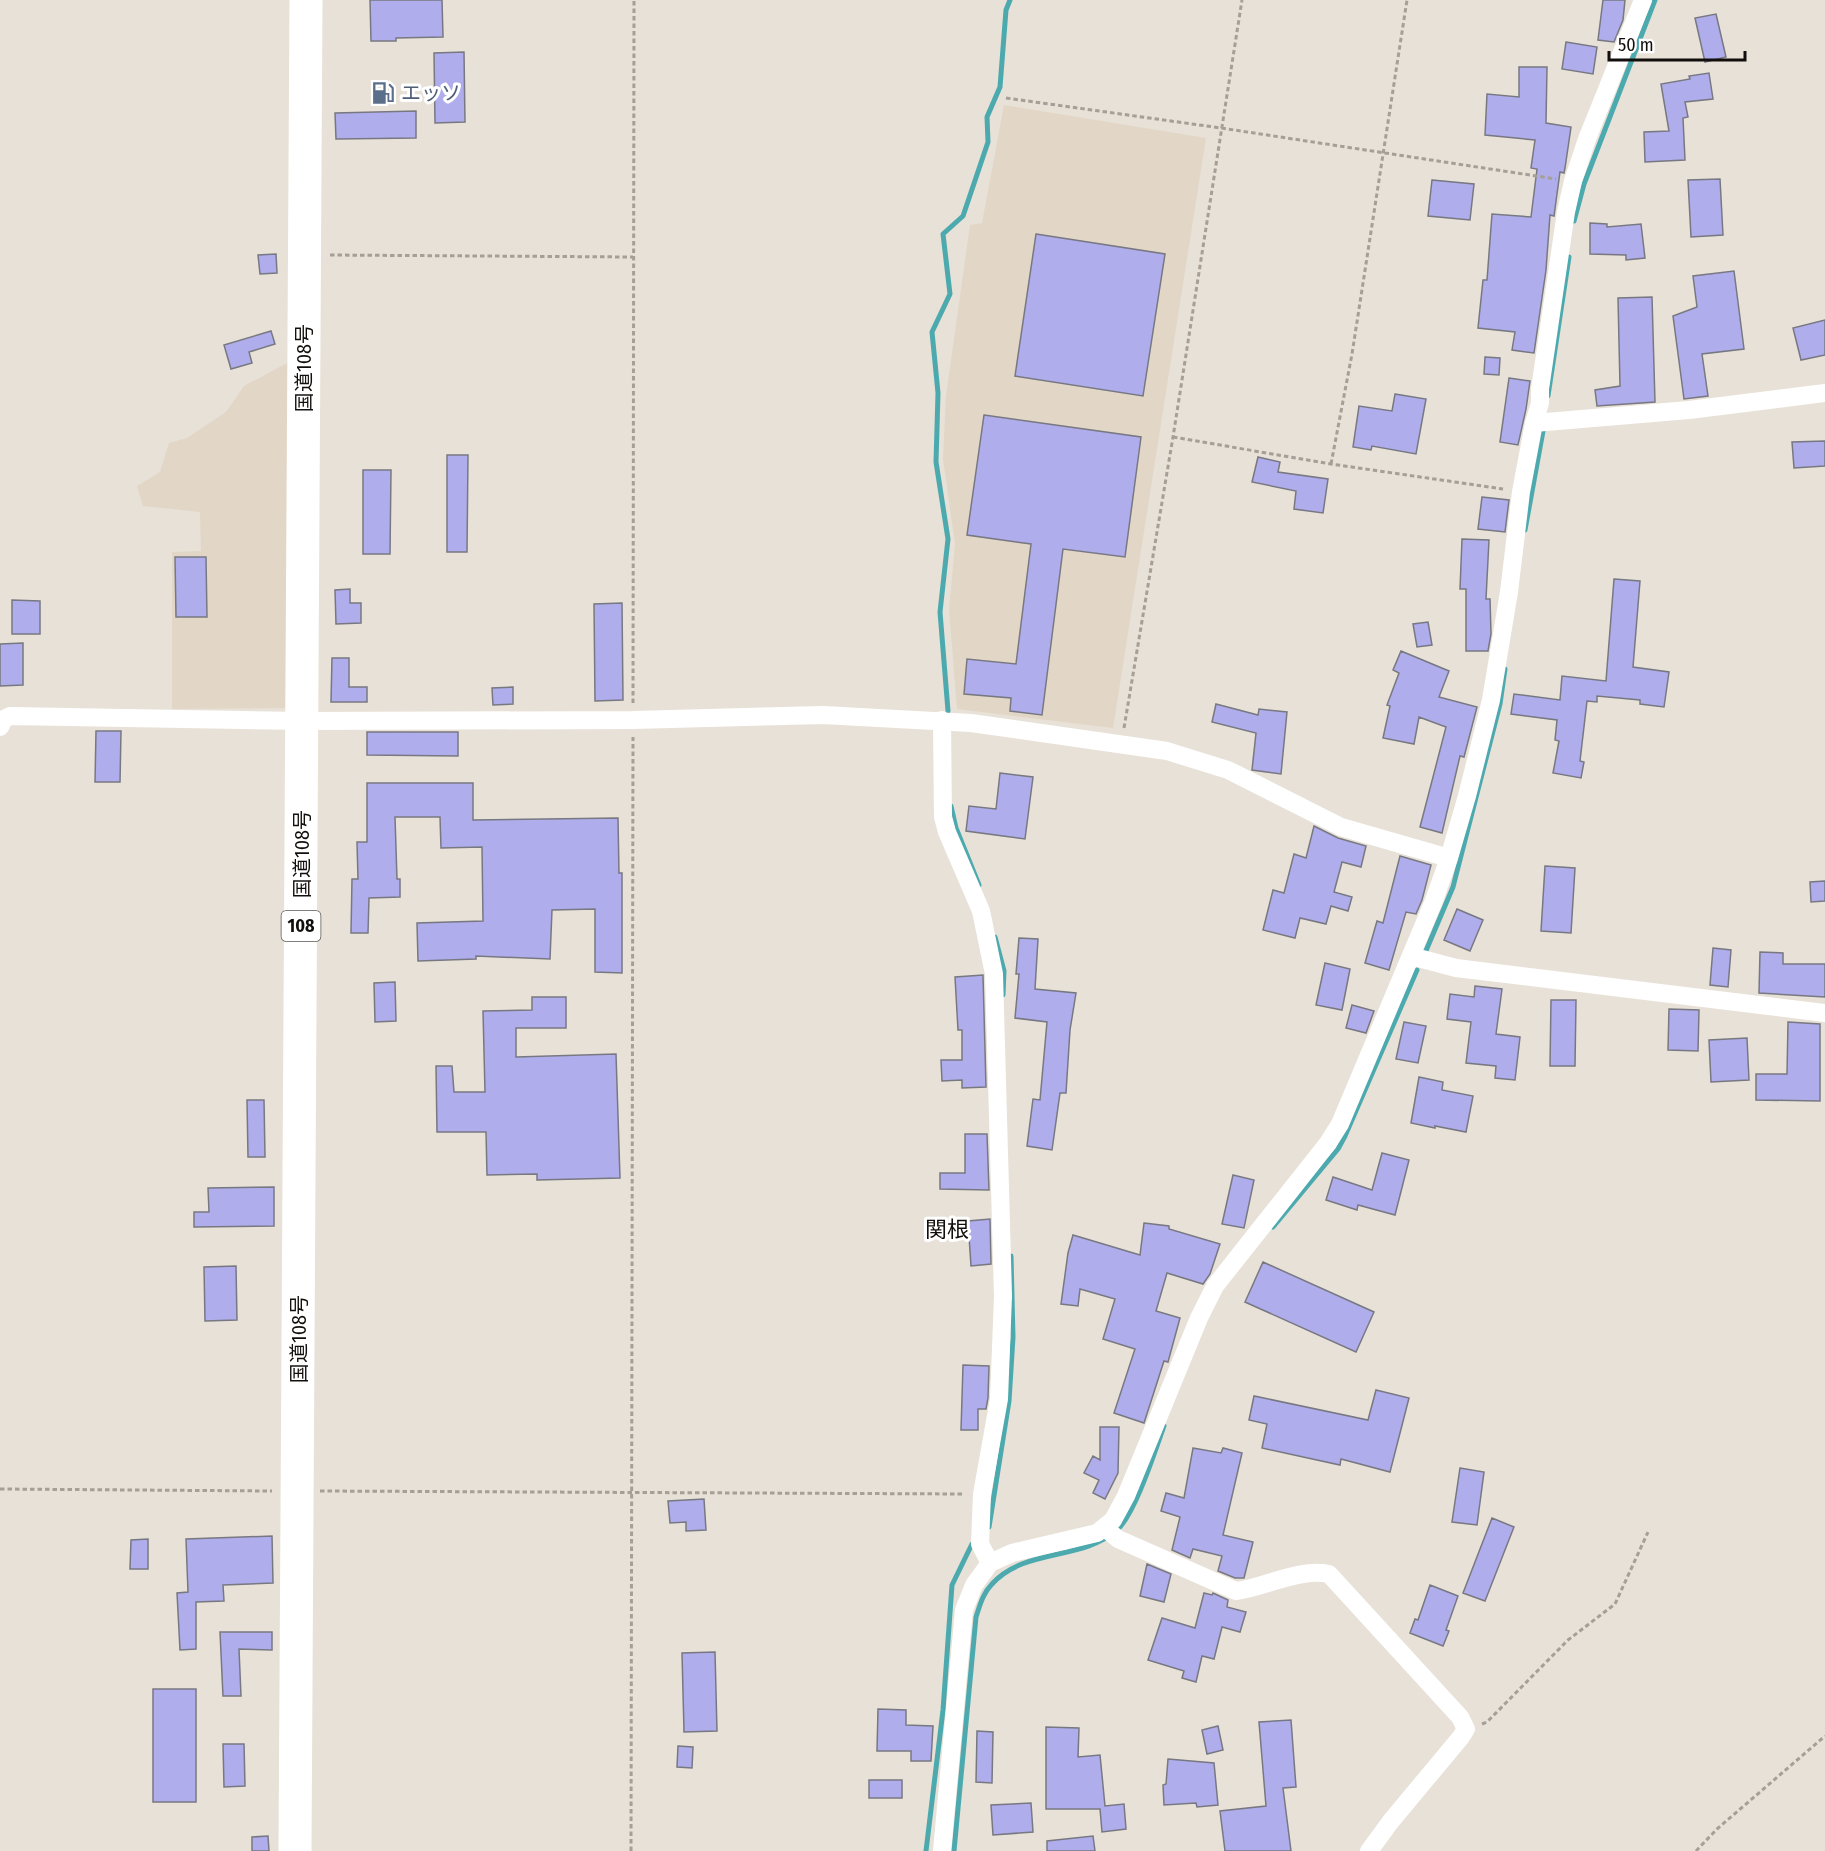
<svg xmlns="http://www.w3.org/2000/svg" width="1825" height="1851" viewBox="0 0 1825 1851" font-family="'Fira Sans Condensed','Noto Sans JP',sans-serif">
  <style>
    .built { fill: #e2d6c6 }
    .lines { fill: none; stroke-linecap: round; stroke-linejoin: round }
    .stream { stroke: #4caaaf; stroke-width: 5 }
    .building { fill: #afadeb; stroke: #787882; stroke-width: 1.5 }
    .path { stroke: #a59f97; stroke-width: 3; stroke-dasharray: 4.5 3; stroke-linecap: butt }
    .street { stroke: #fff; stroke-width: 18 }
    .highway { stroke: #fff; stroke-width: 33 }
    .labels { text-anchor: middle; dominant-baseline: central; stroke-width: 6; stroke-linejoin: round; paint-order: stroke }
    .shield { fill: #fff; stroke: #585654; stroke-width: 1.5 }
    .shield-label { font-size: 18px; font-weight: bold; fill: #110e0b }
    .service-label { font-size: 20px; fill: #4e5e75; stroke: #fff; text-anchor: start }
    .street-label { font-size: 20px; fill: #110e0b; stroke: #fff }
    .quarter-label { font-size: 22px; fill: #110e0b; stroke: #fff }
  </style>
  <rect width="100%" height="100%" fill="#e8e1d7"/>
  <path class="built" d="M1004,105L1206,138L1113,728L957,709L949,610L955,544L943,459L946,396L970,225L982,223Z
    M289,362L291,708L172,709V552L201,551L200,512L143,506L137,486L160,472L169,443L187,438L226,412L244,386Z"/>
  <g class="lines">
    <path class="stream" d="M1574,221L1584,184L1655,0
      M1548,396L1569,257
      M1525,530L1543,431
      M948,711L940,612L948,539L936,462L938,393L932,332L950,294L943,234L963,216L988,142L987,117L1000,87L1006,10L1010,0
      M951,806L956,828L979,885
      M995,937L1004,971L1003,995
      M1425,953L1453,887L1500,704L1505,669
      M1273,1227L1338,1149L1345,1136L1417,970
      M989,1527L1009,1401L1013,1337L1011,1256
      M926,1851L943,1710L952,1585L972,1544
      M954,1851L976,1617C980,1605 983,1593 992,1584C1024,1548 1082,1561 1117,1530C1135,1514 1155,1451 1164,1426"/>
  </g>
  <path class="building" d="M370,0H442L443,37L396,38V41H371Z
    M1603,0H1625L1623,20L1614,42L1598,40Z
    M1716,14L1726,57L1705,62L1695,18Z
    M1566,42L1597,47L1593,74L1562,69Z
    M464,52L465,122L435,123L434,53Z
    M1519,67H1547L1546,123L1571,127L1565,168L1564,173L1560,172L1554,216L1550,215L1546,270L1534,353L1512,350L1515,332L1478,328L1483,280H1487L1492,214L1531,217L1537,169L1531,168L1535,140L1485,135L1487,94L1519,97Z
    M1709,73L1713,99L1685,102L1688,117L1683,118L1685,160L1645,162L1644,132L1669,131L1661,84L1690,79L1689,76Z
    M416,111V138L336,139L335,113Z
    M1720,179L1723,235L1691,237L1688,180Z
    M1432,180L1474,184L1470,220L1428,216Z
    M1590,223L1607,224V227L1641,224L1645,258L1626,260V255L1590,254Z
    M1036,234L1165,254L1143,396L1015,376Z
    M276,254L277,273L260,274L258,255Z
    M1734,271L1744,349L1702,354L1708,396L1684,399L1673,316L1697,307L1693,276Z
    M1652,297L1655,402L1597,406L1595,390L1620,386L1618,298Z
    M1825,320V355L1801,360L1793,328Z
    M271,331L275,344L249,352L252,363L231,369L224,345Z
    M1485,357L1500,358L1499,375L1484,374Z
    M1509,378L1530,381L1526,409L1518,445L1500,442Z
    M1395,394L1426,399L1416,454L1372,446L1371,450L1353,447L1359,406L1392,411Z
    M984,415L1141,437L1125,557L1063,549L1042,715L1010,711L1011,698L964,694L967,659L1016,664L1031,544L967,535Z
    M1825,441V466L1794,468L1792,442Z
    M447,455H468L467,552H447Z
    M1258,457L1280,462L1278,472L1328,479L1323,513L1294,509L1296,491L1252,482Z
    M363,470H391L390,554H363Z
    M1482,497L1509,500L1505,532L1478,529Z
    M1462,539L1489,540L1486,599H1490L1491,634L1488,651H1466V589H1460Z
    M175,557H206L207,617H176Z
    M1614,579L1640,581L1633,667L1669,672L1664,707L1640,704V700L1597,696V702L1587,701L1580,761L1584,762L1581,778L1553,773L1559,741L1555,740L1557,720L1511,714L1514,694L1560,700L1562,676L1606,681Z
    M350,589V603H361V623L336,624L335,590Z
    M12,600L40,601V634H12Z
    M622,603L623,700L595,701L594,604Z
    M1428,622L1432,645L1417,647L1413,624Z
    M23,643V685L0,686V644Z
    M1401,651L1449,671L1439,697L1477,707L1464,757L1460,756L1442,833L1420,827L1446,727L1419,717L1414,744L1383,738L1390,706L1387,705L1399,673L1393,670Z
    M332,658H349V687H367V702H331Z
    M513,687V704L493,705L492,688Z
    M1216,704L1258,715L1259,709L1287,712L1281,774L1252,770L1256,733L1212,722Z
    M96,731H121L120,782H95Z
    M367,732H458V756L367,755Z
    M1000,773L1033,777L1025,839L966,831L969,806L996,809Z
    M367,783H473V820L618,818L619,873H622V973L595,972V909L552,910L550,959L476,956V959L418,961L417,923L483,921L482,847L441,848L440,817H395L397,879H400V897L369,898L368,933H351L352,879H358L357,842H367Z
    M1314,826L1338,838L1366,846L1361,867L1342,862L1334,892L1352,897L1348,911L1331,906L1326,924L1300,918L1295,938L1263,930L1273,890L1284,893L1294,854L1306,858Z
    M1400,856L1431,865L1422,900L1416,914L1406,912L1389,970L1365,963L1377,921L1383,923Z
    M1545,866L1575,868L1571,933L1541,931Z
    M1825,881V901L1811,902L1810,882Z
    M1457,909L1483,920L1470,951L1444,940Z
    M1019,938L1038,939L1035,989L1076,993L1070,1030L1066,1093H1060L1052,1150L1027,1146L1033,1099L1040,1100L1047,1022L1015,1018L1019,974H1016Z
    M1713,948L1731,950L1728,987L1710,985Z
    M1760,952L1783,953V964H1825V997L1759,993Z
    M1325,963L1350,969L1342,1010L1316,1005Z
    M983,975L986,1087L962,1088V1080L942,1081L941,1060H962V1030H958L955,977Z
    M395,982L396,1021L375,1022L374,983Z
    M1475,986L1502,989L1496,1034L1520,1037L1515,1080L1495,1078L1496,1066L1466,1063L1471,1022L1447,1019L1450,994L1474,997Z
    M532,997H566V1028H516V1057L616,1054L620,1178L537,1180V1174L487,1175L486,1132H437L436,1066H452L454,1092H485L483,1011L532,1010Z
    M1551,1000H1576L1575,1066H1550Z
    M1352,1005L1374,1011L1366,1033L1346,1028Z
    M1669,1009L1699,1010L1698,1051L1668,1050Z
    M1404,1022L1426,1026L1418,1063L1396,1059Z
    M1788,1022L1820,1024V1101L1756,1100V1074H1787Z
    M1747,1038L1749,1080L1711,1082L1709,1040Z
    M1419,1077L1443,1082L1442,1090L1473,1096L1466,1132L1435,1126V1128L1411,1123Z
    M247,1100H264L265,1157H248Z
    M965,1134H987L989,1190L940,1189V1173H965Z
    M1382,1153L1409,1160L1395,1215L1358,1205L1357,1210L1326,1200L1333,1177L1372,1190Z
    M1233,1175L1254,1180L1244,1228L1222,1224Z
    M274,1187V1226L194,1227V1212H209L208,1188Z
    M990,1219L991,1264L971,1266L968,1221Z
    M1144,1223L1169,1226V1229L1220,1244L1210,1274L1203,1284L1167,1273L1156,1311L1180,1318L1168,1362L1164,1361L1144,1423L1114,1413L1135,1349L1103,1339L1115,1299L1080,1289L1078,1306L1061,1304L1068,1253L1073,1235L1140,1255Z
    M1263,1262L1374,1312L1356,1352L1245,1302Z
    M236,1266L237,1320L205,1321L204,1267Z
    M963,1365L989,1366L988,1398L986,1409H978V1430H961Z
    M1376,1390L1409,1398L1390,1472L1341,1459L1340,1465L1262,1448L1267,1424L1249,1420L1254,1396L1368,1420Z
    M1100,1427H1119L1118,1473L1105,1499L1093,1493L1099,1480L1084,1473L1093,1456L1100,1460Z
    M1193,1448L1221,1453L1223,1448L1242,1453L1223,1535L1253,1542L1244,1578H1235L1218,1571L1222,1556L1193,1549L1190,1558L1172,1550L1180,1517L1161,1511L1166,1493L1184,1498Z
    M1460,1468L1484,1472L1477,1525L1452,1522Z
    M704,1499L706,1530L686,1531V1522L670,1523L668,1501Z
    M1492,1518L1514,1527L1485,1601L1463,1593Z
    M272,1536L273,1583L223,1585L224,1601L196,1602V1649L180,1650L177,1593L188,1592L186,1539Z
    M148,1539V1569H130L131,1540Z
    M1147,1564L1171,1574L1164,1602L1140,1596Z
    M1430,1585L1458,1596L1446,1630L1449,1631L1443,1646L1410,1633L1415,1619L1418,1620Z
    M1204,1593L1212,1595L1213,1593L1228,1600L1227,1607L1246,1612L1240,1632L1222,1627L1214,1659L1202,1656L1196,1682L1182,1678L1184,1671L1148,1660L1162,1618L1195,1628Z
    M220,1632H272V1650L239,1649L241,1696H223Z
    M715,1652L717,1731L684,1732L682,1653Z
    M153,1689H196V1802H153Z
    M878,1709L906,1710V1725L933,1726L931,1761H911V1751H877Z
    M1291,1720L1296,1787L1283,1788L1291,1851H1225L1220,1811L1266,1806L1259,1722Z
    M1218,1726L1223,1750L1207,1754L1202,1730Z
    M1046,1727L1079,1728L1078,1757L1100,1755L1105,1806L1124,1804L1126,1829L1102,1832L1100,1809H1046Z
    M977,1731L993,1732L992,1783L976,1782Z
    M223,1744H244L245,1786L224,1787Z
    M678,1746L693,1747L692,1768L677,1767Z
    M1168,1759L1214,1763L1218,1805L1197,1807L1196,1803L1164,1805L1163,1785L1166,1784Z
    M869,1780H902V1798H869Z
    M1031,1803L1033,1832L993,1835L991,1805Z
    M268,1836L269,1851H252V1837Z
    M1093,1836L1095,1851H1047V1841Z"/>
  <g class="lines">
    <path class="path" d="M1006,98L1221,128L1556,179
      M330,255L633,257
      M1173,437L1331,464L1503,489
      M1331,464L1352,354L1407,0
      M633,703L634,0
      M1124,728L1173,437L1242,0
      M0,1489L272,1491
      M320,1491L965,1494
      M1482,1724L1487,1722L1568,1640L1615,1604L1648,1532
      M631,1851L633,737
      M1696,1851L1717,1829L1825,1736"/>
    <path class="street" d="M1534,423L1689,410L1825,393
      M942,720L943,817L947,832L981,911L994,974L1003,1296L999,1399L982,1494L980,1544L990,1563
      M0,727L4,719L10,716L303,721L633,720L823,715L971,723L1167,751L1228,770L1341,827L1449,858
      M1411,956L1456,968L1825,1013
      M1105,1528L1118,1539L1236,1591C1266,1587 1298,1568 1329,1574L1460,1717L1466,1729L1461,1737L1391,1821L1369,1851
      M942,1851L964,1610L974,1585L990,1563L1012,1553L1097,1533L1113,1520L1126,1496L1199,1318L1215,1286L1328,1143L1340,1124L1433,903L1449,858L1467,796L1491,700L1509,592L1521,492L1534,423L1540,403V389L1566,212L1573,181L1587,139L1643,0"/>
    <path class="highway" d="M295,1851L306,0"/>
  </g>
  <defs>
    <g id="fuel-bare" transform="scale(1.8)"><path d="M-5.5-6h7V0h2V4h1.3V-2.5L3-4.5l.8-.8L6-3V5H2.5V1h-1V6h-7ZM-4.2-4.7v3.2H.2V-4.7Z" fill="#5c6f8a" stroke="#fff" stroke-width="2.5" paint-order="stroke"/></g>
  </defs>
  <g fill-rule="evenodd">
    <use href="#fuel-bare" x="383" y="93"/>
  </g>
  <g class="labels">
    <rect class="shield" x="281.5" y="911" width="39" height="30" rx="4.5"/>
    <g class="shield-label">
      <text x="301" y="926">108</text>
    </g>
    <g class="service-label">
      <text x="401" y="93">エッソ</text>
    </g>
    <g class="street-label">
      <text transform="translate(304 368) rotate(-90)">国道108号</text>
      <text transform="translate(302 854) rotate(-90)">国道108号</text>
      <text transform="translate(299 1339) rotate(-90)">国道108号</text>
    </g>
    <g class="quarter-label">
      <text x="947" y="1229">関根</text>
    </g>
  </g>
  <path d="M1609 51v9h136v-9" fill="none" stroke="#110e0b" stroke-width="3"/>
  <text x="1618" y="51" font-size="18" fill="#110e0b" stroke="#ffffff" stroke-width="4.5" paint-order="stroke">50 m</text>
</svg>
